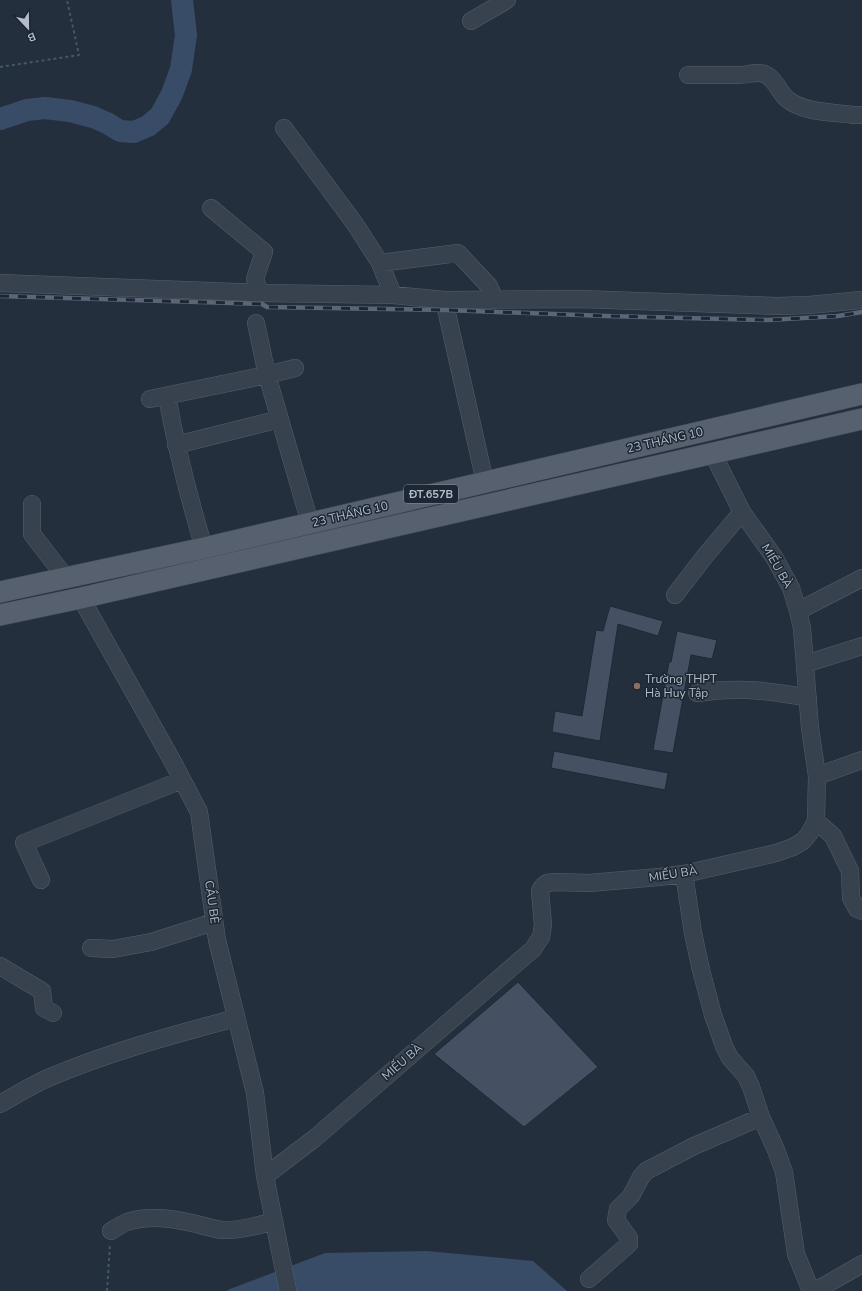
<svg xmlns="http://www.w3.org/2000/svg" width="862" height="1291" viewBox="0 0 862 1291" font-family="'Nunito Sans',sans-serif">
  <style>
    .water { fill: #394c67 }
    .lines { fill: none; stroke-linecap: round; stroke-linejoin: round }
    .river { stroke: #394c67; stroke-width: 22 }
    .building { fill: #455162; stroke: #1f2835 }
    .minor-casing { stroke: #565f6c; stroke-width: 18 }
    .major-casing { stroke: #414a57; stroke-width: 22 }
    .path { stroke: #44595c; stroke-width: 2; stroke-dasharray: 3 3; stroke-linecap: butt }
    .minor { stroke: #38414e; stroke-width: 17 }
    .major { stroke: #56606e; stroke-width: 21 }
    .rail-casing { stroke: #5a6575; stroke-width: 4.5 }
    .rail { stroke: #1d2633; stroke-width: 3; stroke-dasharray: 9; stroke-linecap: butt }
    .education-dot { fill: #8d6e63; stroke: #1d2633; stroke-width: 1.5 }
    .labels { text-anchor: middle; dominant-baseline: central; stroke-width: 3; stroke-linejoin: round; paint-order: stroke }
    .shield { fill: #1d2633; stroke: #878f9c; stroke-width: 1 }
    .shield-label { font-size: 11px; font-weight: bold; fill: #b4bcc9 }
    .street-label { font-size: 12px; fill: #b4bcc9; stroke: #1d2633 }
    .poi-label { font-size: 12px; fill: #b4bcc9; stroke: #1d2633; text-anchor: start }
  </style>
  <rect width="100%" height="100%" fill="#242f3e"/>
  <path class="water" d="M427,1251L533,1261L567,1291H226L230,1289L325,1253Z"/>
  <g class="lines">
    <path class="river" d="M0,119L27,110L45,108L70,111L93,117L107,123L120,131L134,132L148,126L160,116L172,94L181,69L186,35L182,0"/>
  </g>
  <path class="building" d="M610,606L663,621L658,636L618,624L600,741L552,732L555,711L582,716L596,630L603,631Z
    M677,631L717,640L712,659L691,655L673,753L653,750L669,662H671Z
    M554,751L668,773L665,790L551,768Z
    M518,982L598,1067L524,1127L434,1054Z"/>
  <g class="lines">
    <g class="minor-casing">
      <path id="minor" d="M471,21L507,0
        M688,75C705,75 722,75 740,75C747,75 757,71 764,74C775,78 779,92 787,99C804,113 833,112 854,115H862
        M284,128L355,224L380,263L393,295
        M211,208L264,252L255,279L260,293
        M380,263L458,253L489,286L495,300
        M0,283L260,293L393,295L444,300L580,299L777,306L809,305L862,300
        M444,300L485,482
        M256,323L267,375L310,523
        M167,396C176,447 189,498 204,548
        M150,399L267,375L295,368
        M176,445L280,419
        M32,504V534L66,578
        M675,595L705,556L742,512
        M81,598L174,764L199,812L217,940L255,1093L265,1176L288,1291
        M798,611L862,578
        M805,664L862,646
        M697,693C736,687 769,690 808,698
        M817,776L862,760
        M816,821L833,836L850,871L851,898L857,909L862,911
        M684,874L693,933L701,970L713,1015L724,1046L730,1058L746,1076L751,1087L761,1117L776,1150L784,1172L796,1254L811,1291
        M41,880L24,843L182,780
        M91,948L113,949L151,942L214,922
        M0,966L42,991L44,1008L53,1013
        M0,1104C16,1095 32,1085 48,1078C109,1052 173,1035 236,1018
        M265,1176L315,1138L533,949L541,937L543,925L540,891L543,886L547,883L555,882L589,883L659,877L684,874L776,853L793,847L803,841L809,834L816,821L817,776L810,728L802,628L798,611L791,588L774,557L742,512L713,454
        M111,1231C116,1228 122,1224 127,1222C148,1215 171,1218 192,1223C202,1225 212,1229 222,1230C243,1231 254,1225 274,1222
        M589,1279L629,1244V1238L616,1220L618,1209L631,1196L641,1177L646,1171L694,1146L761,1117
        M811,1290L822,1287L862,1264"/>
    </g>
    <g class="major-casing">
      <path id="major" d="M0,592L204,548L862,394
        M0,615L81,598L862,419"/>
    </g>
    <path class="path" d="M0,67L79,55L67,0
      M107,1291L110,1244"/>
    <use href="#minor" class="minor"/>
    <use href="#major" class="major"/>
    <g class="rail-casing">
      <path id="rail" d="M0,296L262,304L267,307L446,310L606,316L768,320L838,316L862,312"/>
    </g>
    <use href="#rail" class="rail"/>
  </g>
  <circle class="education-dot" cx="637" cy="686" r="4"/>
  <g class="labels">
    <rect class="shield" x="404" y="485" width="54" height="18" rx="3"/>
    <g class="shield-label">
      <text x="431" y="494">ĐT.657B</text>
    </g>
    <g class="street-label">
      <text transform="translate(665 440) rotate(-13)">23 THÁNG 10</text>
      <text transform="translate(350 514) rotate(-13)">23 THÁNG 10</text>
      <text transform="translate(777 566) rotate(60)">MIẾU BÀ</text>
      <text transform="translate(673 874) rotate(-9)">MIẾU BÀ</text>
      <text transform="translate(212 902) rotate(82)">CẦU BÈ</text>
      <text transform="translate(402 1062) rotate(-41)">MIẾU BÀ</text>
    </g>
    <g class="poi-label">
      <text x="645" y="679">Trường THPT<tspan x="645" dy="14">Hà Huy Tập</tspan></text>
    </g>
  </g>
  <g transform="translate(28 28) rotate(158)" stroke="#1d2633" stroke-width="3" paint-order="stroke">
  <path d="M0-3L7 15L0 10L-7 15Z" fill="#b4bcc9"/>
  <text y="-6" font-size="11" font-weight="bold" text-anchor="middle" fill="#b4bcc9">B</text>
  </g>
</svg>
